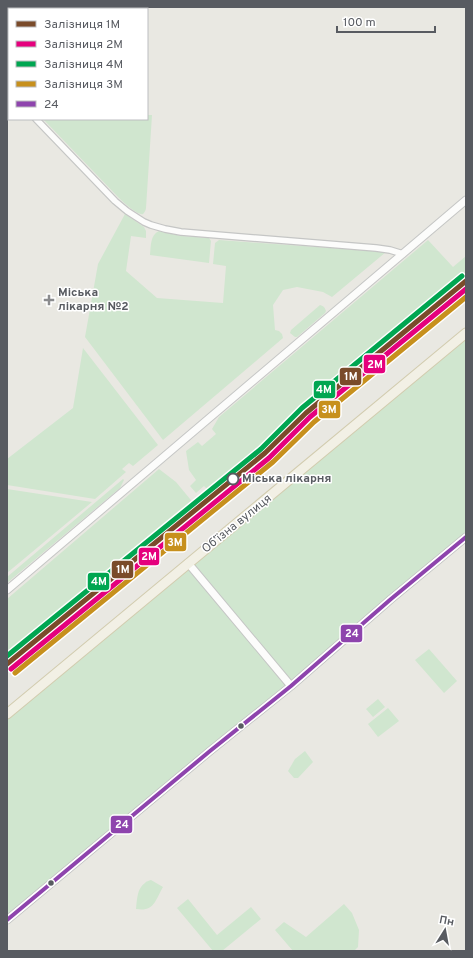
<svg xmlns="http://www.w3.org/2000/svg" width="473" height="958" viewBox="0 0 473 958" font-family="Overpass,sans-serif">
  <style>
    .green { fill: #d0e6cf }
    .lines { fill: none; stroke-linecap: round; stroke-linejoin: round }
    .minor-casing { stroke: #c5c6c5; stroke-width: 8 }
    .tertiary-casing { stroke: #c5c6c5; stroke-width: 9 }
    .primary-casing { stroke: #d2ccaf; stroke-width: 11 }
    .minor { stroke: #fcfcfb; stroke-width: 5.5 }
    .tertiary { stroke: #fcfcfb; stroke-width: 7 }
    .primary { stroke: #f2f0e5; stroke-width: 9 }
    .bus-1-casing { stroke: #fff; stroke-width: 7 }
    .bus-1 { stroke: #8e44ad; stroke-width: 4 }
    .rail-1-casing { stroke: #fff; stroke-width: 8 }
    .rail-2-casing { stroke: #fff; stroke-width: 8 }
    .rail-3-casing { stroke: #fff; stroke-width: 8 }
    .rail-4-casing { stroke: #fff; stroke-width: 8 }
    .rail-1 { stroke: #7a4b2a; stroke-width: 5 }
    .rail-2 { stroke: #e5007d; stroke-width: 5 }
    .rail-3 { stroke: #00a651; stroke-width: 5 }
    .rail-4 { stroke: #c7901d; stroke-width: 5 }
    .poi-dot { fill: #8b8c8e; stroke: #fff; stroke-width: 1.5 }
    .stop-dot { fill: #fff; stroke: #585b61; stroke-width: 2 }
    .bus-dot { fill: #585b61; stroke: #fff; stroke-width: 1.5 }
    .labels { text-anchor: middle; dominant-baseline: central; stroke-width: 3; stroke-linejoin: round; paint-order: stroke }
    .poi-label { font-size: 12px; font-weight: bold; fill: #585b61; stroke: #fff; text-anchor: start }
    .stop-label { font-size: 12px; font-weight: bold; fill: #585b61; stroke: #fff; text-anchor: start }
    .street-label { font-size: 12px; fill: #585b61; stroke: #fff }
    .line-badge { stroke: #fff; stroke-width: 1.5 }
    .badge-label { font-size: 11px; text-anchor: middle; font-weight: bold; fill: #fff }
  </style>
  <rect width="100%" height="100%" fill="#e9e8e2"/>
  <path class="green" d="M7,7H45V9H9V48L7,47Z
    M147,115H152L146,208C146,210 144,213 143,214C138,216 122,201 118,197L43,119H147Z
    M125,214L144,227L146,231V238L131,236L126,271L157,298L223,303L226,266L213,264L215,243L219,240L386,252L332,297L323,292L297,287L283,290L273,305L275,330L279,331L282,334L283,338L163,440L85,337L98,264Z
    M159,231L181,236L209,238L211,241L209,263L150,255C151,246 150,235 159,231Z
    M428,240L453,267L466,256V277L261,448L231,474L229,472L208,490L204,486L196,493L190,486L196,480L189,470L186,451L198,442L202,446L216,434L212,429L219,417Z
    M320,305C324,306 325,308 326,311L325,313L297,337H295L290,333L291,330Z
    M466,333V537L7,920V714Z
    M83,348L158,445L133,466L129,463L122,469L126,472L95,499L7,485V459L73,408Z
    M159,469L176,482L195,505L7,659V599Z
    M123,479L124,480L120,488L7,583V577Z
    M7,489L92,502L7,573Z
    M429,649L457,681L444,693L415,660Z
    M378,699L385,707L373,717L366,709Z
    M388,708L399,721L378,737L368,724Z
    M305,751L313,762L298,778H294L288,771L295,759Z
    M151,880L163,887C155,901 154,912 136,909C137,900 137,888 145,883C146,881 149,881 151,880Z
    M188,899L217,935L251,907L261,919L222,951H213L177,908Z
    M344,904L352,913L359,930L358,947L354,951H293L275,930L284,922L306,937Z"/>
  <g class="lines">
    <g class="minor-casing">
      <path id="minor" d="M7,88L9,90
        M36,119L115,201L127,211L144,222L151,225L165,229L181,232L376,248L390,250L403,254"/>
    </g>
    <g class="tertiary-casing">
      <path id="tertiary" d="M188,563L291,686
        M7,590L466,200
        M7,920L210,751L291,686L391,599L466,537"/>
    </g>
    <g class="primary-casing">
      <path id="primary" d="M7,714L466,333"/>
    </g>
    <use href="#minor" class="minor"/>
    <use href="#tertiary" class="tertiary"/>
    <use href="#primary" class="primary"/>
    <g class="bus-1-casing">
      <path id="bus-1" d="M7,920L210,751L291,686L391,599L466,537"/>
    </g>
    <use href="#bus-1" class="bus-1"/>
    <g class="rail-1-casing">
      <path id="rail-1" d="M7,664L265,453L306,413L466,281"/>
    </g>
    <g class="rail-2-casing">
      <path id="rail-2" d="M11,669L269,458L310,417L466,289"/>
    </g>
    <g class="rail-3-casing">
      <path id="rail-3" d="M7,656L261,449L302,408L462,276"/>
    </g>
    <g class="rail-4-casing">
      <path id="rail-4" d="M15,673L273,462L314,422L466,297"/>
    </g>
    <use href="#rail-1" class="rail-1"/>
    <use href="#rail-2" class="rail-2"/>
    <use href="#rail-3" class="rail-3"/>
    <use href="#rail-4" class="rail-4"/>
  </g>
  <path class="poi-dot" d="M47 294h4v4h4v4h-4v4h-4v-4h-4v-4h4z"/>
  <circle class="stop-dot" cx="233" cy="479" r="5.5"/>
  <g class="bus-dot">
    <circle cx="241" cy="726" r="3.5"/>
    <circle cx="51" cy="883" r="3.5"/>
  </g>
  <g class="labels">
    <g class="poi-label">
      <text x="58" y="293">Міська<tspan x="58" dy="14">лікарня №2</tspan></text>
    </g>
    <g class="stop-label">
      <text x="242" y="479">Міська лікарня</text>
    </g>
    <g class="street-label">
      <text transform="translate(237 524) rotate(-39)">Обʼїзна вулиця</text>
    </g>
  </g>
  <g class="line-badge">
    <rect x="363" y="354" width="23" height="20" rx="4" fill="#e5007d"/>
    <rect x="339" y="367" width="23" height="19" rx="4" fill="#7a4b2a"/>
    <rect x="313" y="380" width="23" height="19" rx="4" fill="#00a651"/>
    <rect x="318" y="400" width="23" height="19" rx="4" fill="#c7901d"/>
    <rect x="164" y="532" width="23" height="20" rx="4" fill="#c7901d"/>
    <rect x="138" y="547" width="22" height="19" rx="4" fill="#e5007d"/>
    <rect x="111" y="560" width="23" height="19" rx="4" fill="#7a4b2a"/>
    <rect x="87" y="572" width="23" height="19" rx="4" fill="#00a651"/>
    <rect x="340" y="624" width="23" height="19" rx="4" fill="#8e44ad"/>
    <rect x="110" y="815" width="23" height="19" rx="4" fill="#8e44ad"/>
  </g>
  <g class="badge-label">
    <text x="375" y="368">2М</text>
    <text x="351" y="380">1М</text>
    <text x="324" y="393">4М</text>
    <text x="329" y="413">3М</text>
    <text x="175" y="546">3М</text>
    <text x="149" y="560">2М</text>
    <text x="123" y="573">1М</text>
    <text x="99" y="585">4М</text>
    <text x="352" y="637">24</text>
    <text x="122" y="828">24</text>
  </g>
  <rect width="473" height="958" fill="none" stroke="#585b61" stroke-width="16"/>
  <rect x="8" y="8" width="140" height="112" fill="#ffffff" stroke="#bcbdc0"/>
  <rect x="16" y="21" width="20" height="6" fill="#7a4b2a" stroke="#bcbdc0"/>
  <text x="44" y="28" font-size="12" fill="#585b61">Залізниця 1М</text>
  <rect x="16" y="41" width="20" height="6" fill="#e5007d" stroke="#bcbdc0"/>
  <text x="44" y="48" font-size="12" fill="#585b61">Залізниця 2М</text>
  <rect x="16" y="61" width="20" height="6" fill="#00a651" stroke="#bcbdc0"/>
  <text x="44" y="68" font-size="12" fill="#585b61">Залізниця 4М</text>
  <rect x="16" y="81" width="20" height="6" fill="#c7901d" stroke="#bcbdc0"/>
  <text x="44" y="88" font-size="12" fill="#585b61">Залізниця 3М</text>
  <rect x="16" y="101" width="20" height="6" fill="#8e44ad" stroke="#bcbdc0"/>
  <text x="44" y="108" font-size="12" fill="#585b61">24</text>
  <g transform="translate(445 930) rotate(11)" stroke="#ffffff" stroke-width="3" paint-order="stroke">
  <path d="M0-3L7 15L0 10L-7 15Z" fill="#585b61"/>
  <text y="-6" font-size="11" font-weight="bold" text-anchor="middle" fill="#585b61">Пн</text>
  </g>
  <path d="M337 26v6h98v-6" fill="none" stroke="#585b61" stroke-width="2"/>
  <text x="343" y="26" font-size="12" fill="#585b61" stroke="#ffffff" stroke-width="3" paint-order="stroke">100 m</text>
</svg>
